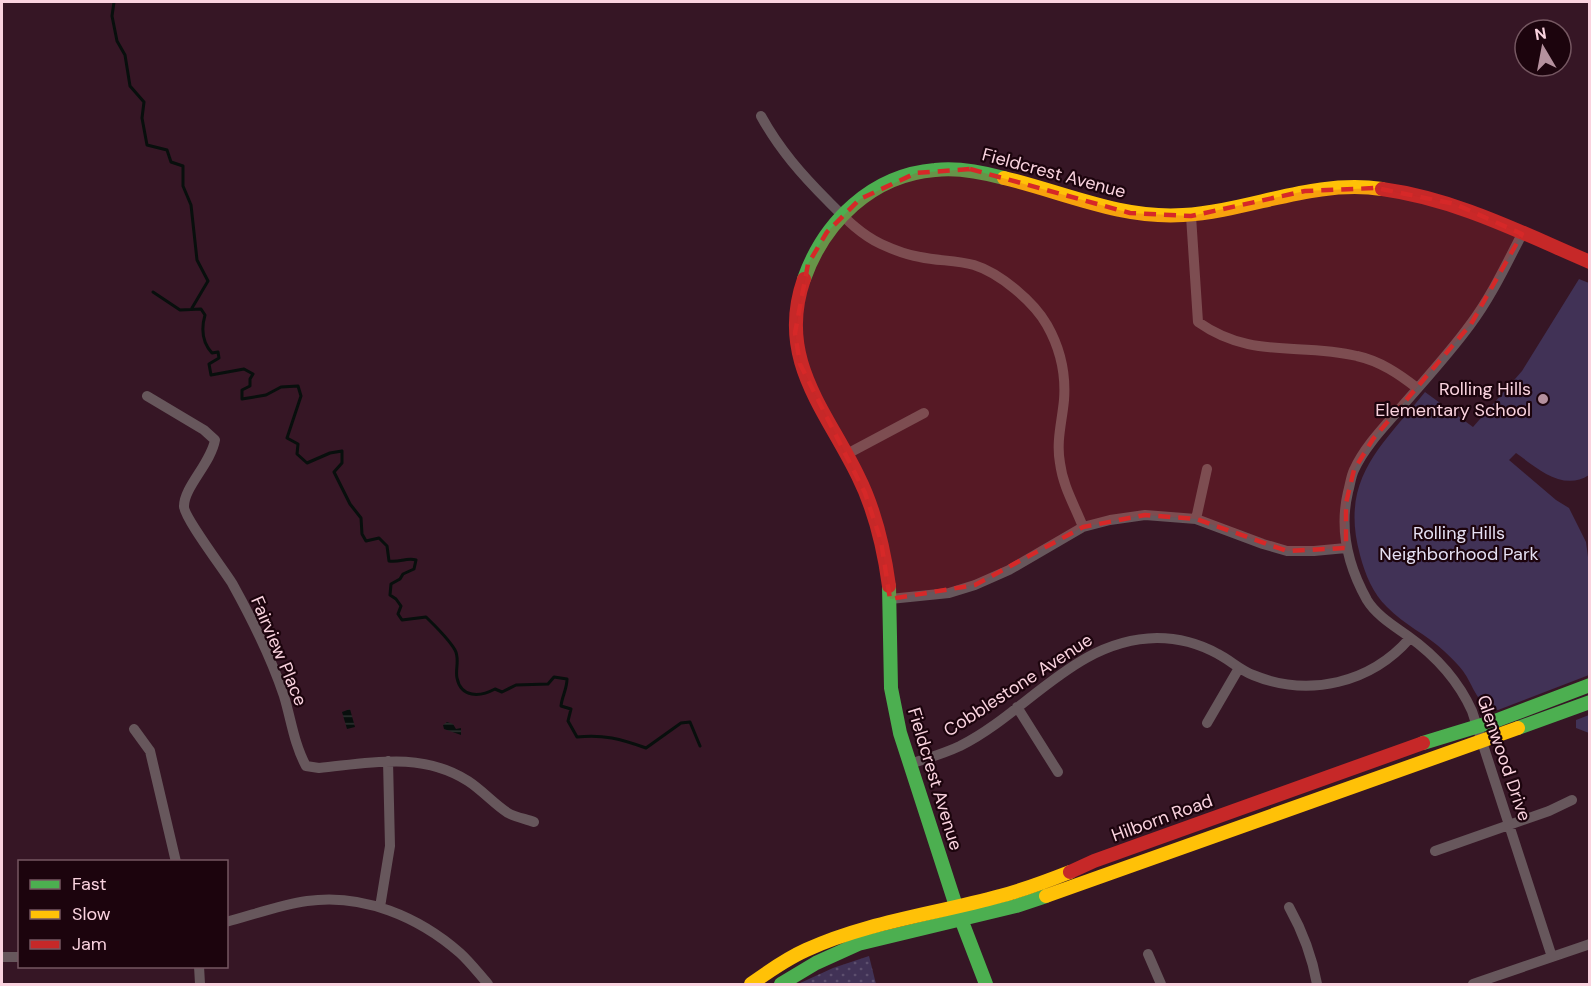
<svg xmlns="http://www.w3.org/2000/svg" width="1591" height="986" viewBox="0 0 1591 986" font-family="'DM Sans',sans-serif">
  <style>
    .grass { fill: url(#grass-dots) }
    .park { fill: #413256 }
    .water { fill: url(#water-rules) }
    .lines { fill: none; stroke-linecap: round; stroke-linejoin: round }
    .stream { stroke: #080f0d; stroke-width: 3 }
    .street { stroke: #67575c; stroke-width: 10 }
    .fast { stroke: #4caf50; stroke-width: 14 }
    .slow { stroke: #ffc107; stroke-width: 14 }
    .jam { stroke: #c62828; stroke-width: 14 }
    .marked { fill: #d62828; fill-opacity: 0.2; stroke: #d62828; stroke-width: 4.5; stroke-dasharray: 12 8; stroke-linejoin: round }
    .poi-dot { fill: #b5919e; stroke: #1c040d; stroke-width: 2 }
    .labels { text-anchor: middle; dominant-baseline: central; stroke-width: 4.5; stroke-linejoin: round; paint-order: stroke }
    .street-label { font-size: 18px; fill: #fad3df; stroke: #1c040d }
    .poi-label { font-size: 18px; fill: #fad3df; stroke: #1c040d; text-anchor: end }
    .park-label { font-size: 18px; fill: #e5e0f3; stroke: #1c040d }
  </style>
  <defs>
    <pattern id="grass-dots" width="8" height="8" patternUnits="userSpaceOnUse" patternTransform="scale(1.5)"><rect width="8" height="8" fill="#413256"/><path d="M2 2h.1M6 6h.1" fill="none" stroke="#5d4f6e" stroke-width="1.8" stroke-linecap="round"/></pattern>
    <pattern id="water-rules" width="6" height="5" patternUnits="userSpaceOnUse" patternTransform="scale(1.5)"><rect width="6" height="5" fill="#080f0d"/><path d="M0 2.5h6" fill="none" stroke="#2d3130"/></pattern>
  </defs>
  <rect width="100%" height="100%" fill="#361625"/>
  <path class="grass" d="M869,956L876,984H798L833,968Z"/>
  <path class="park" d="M1579,279L1589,283V475C1563,492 1537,468 1516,453L1509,460L1556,500L1569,508L1586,542L1590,572L1589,675L1498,710C1477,707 1474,686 1463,671C1458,664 1451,658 1444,651C1426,634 1404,625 1387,607C1373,594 1365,574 1360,555C1339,478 1382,446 1425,392L1473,427L1522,371Z
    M1589,715V733L1576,728V720Z"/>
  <path class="water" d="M350,709L355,727L347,729L342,712Z
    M447,722L453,724L456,729L461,728V735L444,729L443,725Z"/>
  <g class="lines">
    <path class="stream" d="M114,2L112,16L117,41L125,55L130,86L144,102L142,118L147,145L167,150L171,162L183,166V186L191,205L197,260L208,281L192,308
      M153,292L180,310L201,309L205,315C201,329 202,342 212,353L218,352L219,358L209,364L211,375L244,369L253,374L250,379V386L242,390V399L266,395L281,387L298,386L301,396L287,438L298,444L297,454L307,463L330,453L342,451V463L334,472L350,504L361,518L362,534L366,541L379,538L387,546L389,561C399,563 407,557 416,560L414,569L403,574L400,579L391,584L390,595L396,599L401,606L398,614L402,620L426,617C436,627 448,638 455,650C460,659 455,669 457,678C461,698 480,697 495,689L502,692L516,685L548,684L554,677L567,679C567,689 562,696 561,706L571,709L568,721L577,737C603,734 621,739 646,748L681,723L690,722L700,746"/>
    <path class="street" d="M761,116C779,149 802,175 828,201C845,218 860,234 881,244C894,250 907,255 920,257C938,261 956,260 974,265C1000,273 1034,302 1047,325C1060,348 1066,374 1064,400C1062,422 1056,441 1060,463C1063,487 1075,506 1083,527
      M1191,216L1198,322C1252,360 1299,342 1357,356C1380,361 1399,374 1417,388
      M1522,234C1506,265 1491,297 1470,325C1448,355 1422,383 1397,412C1382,429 1364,448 1354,470C1351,476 1350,485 1348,492C1339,530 1348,566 1367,600C1376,615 1394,626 1408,636C1436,656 1458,680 1472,711L1552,957
      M147,396L204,430L215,440C211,463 184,487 184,506C183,516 224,570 232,583C252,619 271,657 284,696C291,719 294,744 306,766L319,768C370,763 421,751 468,781C482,790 494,804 508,813C515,817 526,819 534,822
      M847,454L924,413
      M1196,519L1207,469
      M890,599L949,593L975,585L1009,570L1083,527L1110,520L1145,515L1196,519L1263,544L1287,551H1314L1346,548
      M1017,707L1058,772
      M1207,723L1239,668
      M134,729L150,751L176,862
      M909,764C926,759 945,753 960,746C1028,712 1075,639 1157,638C1178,638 1200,644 1218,654C1230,660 1240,670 1253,675C1309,698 1371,683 1410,638
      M1435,851L1549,811L1572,800
      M380,907L390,846L388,761
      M1289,907C1303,932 1312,956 1317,984
      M226,922C253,915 279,905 307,901C363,893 419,917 460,953C470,962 479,974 488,984
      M1148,954L1161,984
      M2,957H20
      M199,966L200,984
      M1473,984L1590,944"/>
    <path class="fast" d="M804,279C824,222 872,175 935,170C958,167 982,172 1004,178
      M889,586L891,688L900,733L956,906L986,984
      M1518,728L1590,702
      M1423,743L1495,721L1590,685
      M781,984L816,963L858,944L1016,906L1046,896"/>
    <path class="slow" d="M1004,178C1063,192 1120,219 1183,215C1250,211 1313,179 1382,189
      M1046,896L1518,728
      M751,984C769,971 786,959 806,950C867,922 935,914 1000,896C1024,890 1047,881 1070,872"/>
    <path class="jam" d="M1382,189C1456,199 1522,233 1590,262
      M804,279C776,359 826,410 858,476C875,510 884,549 889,586
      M1070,872L1094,861L1423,743"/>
  </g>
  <path class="marked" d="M970,169L1130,213L1191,216L1305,191L1376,188L1455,204L1522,234L1471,324L1373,439L1354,470L1346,503V548L1287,551L1196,519L1145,515L1083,527L975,585L890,599L881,541L865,493L800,364L795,333L808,264L827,232L860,199L916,173Z"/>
  <circle class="poi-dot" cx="1543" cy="399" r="6"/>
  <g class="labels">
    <g class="street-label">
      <text transform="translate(1054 173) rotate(15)">Fieldcrest Avenue</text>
      <text transform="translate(279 651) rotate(67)">Fairview Place</text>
      <text transform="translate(1018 685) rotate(-33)">Cobblestone Avenue</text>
      <text transform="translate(1504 758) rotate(71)">Glenwood Drive</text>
      <text transform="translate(935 779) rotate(73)">Fieldcrest Avenue</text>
      <text transform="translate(1162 818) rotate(-20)">Hilborn Road</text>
    </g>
    <g class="poi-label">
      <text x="1531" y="389">Rolling Hills<tspan x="1531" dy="21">Elementary School</tspan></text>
    </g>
    <g class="park-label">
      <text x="1459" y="533">Rolling Hills<tspan x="1459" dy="21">Neighborhood Park</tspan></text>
    </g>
  </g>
  <rect width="1591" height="986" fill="none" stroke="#fad3df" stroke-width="6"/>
  <rect x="18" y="860" width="210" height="108" fill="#1c040d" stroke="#755761" stroke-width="1.5"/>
  <rect x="30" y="880" width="30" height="9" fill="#4caf50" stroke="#755761" stroke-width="1.5"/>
  <text x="72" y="890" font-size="18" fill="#fad3df">Fast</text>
  <rect x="30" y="910" width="30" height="9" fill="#ffc107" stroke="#755761" stroke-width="1.5"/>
  <text x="72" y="920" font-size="18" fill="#fad3df">Slow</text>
  <rect x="30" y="940" width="30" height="9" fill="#c62828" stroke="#755761" stroke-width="1.5"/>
  <text x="72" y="950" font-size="18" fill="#fad3df">Jam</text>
  <g transform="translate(1543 48) rotate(350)"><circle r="28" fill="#1c040d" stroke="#755761" stroke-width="1.5"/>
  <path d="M0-4.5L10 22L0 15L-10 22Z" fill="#b5919e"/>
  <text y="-9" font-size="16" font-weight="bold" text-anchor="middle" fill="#fad3df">N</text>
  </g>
</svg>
